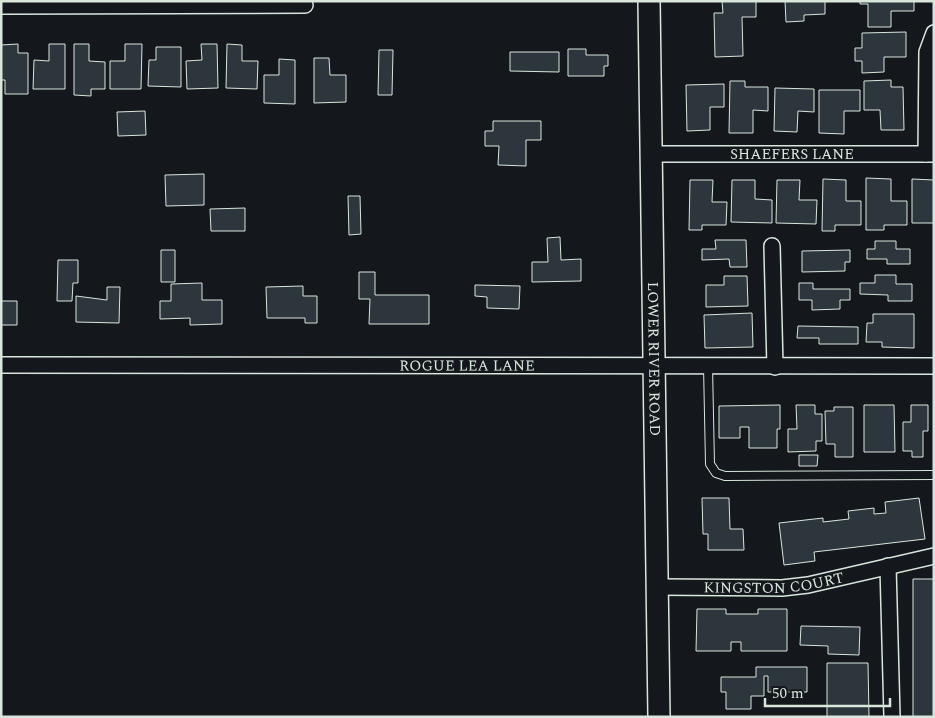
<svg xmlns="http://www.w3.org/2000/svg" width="935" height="718" viewBox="0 0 935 718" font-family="Spectral,serif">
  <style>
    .building { fill: #2c363c; stroke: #d8e6dc }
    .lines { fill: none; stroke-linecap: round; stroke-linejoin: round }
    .lane-casing { stroke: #d8e6dc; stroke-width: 10 }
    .street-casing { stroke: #d8e6dc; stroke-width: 18 }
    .secondary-casing { stroke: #d8e6dc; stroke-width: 24 }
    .lane { stroke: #14181c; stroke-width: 8 }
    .street { stroke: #14181c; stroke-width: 15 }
    .secondary { stroke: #14181c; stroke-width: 21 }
    .labels { text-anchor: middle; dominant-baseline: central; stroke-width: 4; stroke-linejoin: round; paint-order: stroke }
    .street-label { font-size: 15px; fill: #d8e6dc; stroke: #14181c }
  </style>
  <rect width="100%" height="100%" fill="#14181c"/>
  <path class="building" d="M722,1H756V17H742L743,56L715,57L714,13H723Z
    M785,1H825V14L804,15V21L786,22Z
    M860,1H914V11H891V27H868V4H860Z
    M906,32V57H884V72L862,73V61H855V48H862V33Z
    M18,44V53H28V94H5V80H1V45Z
    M49,44H65V89H33L34,60L49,61Z
    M74,44H89V61L105,62V89H91V96L74,95Z
    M125,44H142L141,89H110V61H125Z
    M201,44H217L218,88L187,89L186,61L202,60Z
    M227,44L242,45V61H258L257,89L226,88Z
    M156,47H181V87L148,86L149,60H156Z
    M568,49H586V55H608V66H604V76H568Z
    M379,50H393L392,95H378Z
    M510,52H559V72L510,71Z
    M314,58H329L330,75H346V102L314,103Z
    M279,59L295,60V104L264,103V75H279Z
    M891,80V87H903L904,130H881L880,110H864V81Z
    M730,81H745V87H768V111L753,110V133H729Z
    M724,84V107H710V130L687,131L686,85Z
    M775,88L814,89V112L798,111L797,132L774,131Z
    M819,90H860V111H844V134L819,133Z
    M145,111L146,135L118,136L117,112Z
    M493,121H541V140H526V166L498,165L499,146H485V131H493Z
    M204,174V205L166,206L165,175Z
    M866,178L891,179V201H907V225H884V230H866Z
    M823,179L846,180V201H861V225H835V231H822Z
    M912,179L934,180V223H912Z
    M690,180H713L712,202H727L726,225H702V230H689Z
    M732,180H755V199L772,200V223L731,222Z
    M777,180H800L799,200H817L816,224L776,223Z
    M348,196H360L361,234L349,235Z
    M245,208V231H211L210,209Z
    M560,237L561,260L581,259V281L532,282V262H548L547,238Z
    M715,240H746L747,267H730L729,259L702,260V249H716Z
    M875,241H896V249H910V264H887V259H867V249H875Z
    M161,250H175V282H161Z
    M850,250V262H845V271L802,272V251Z
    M58,260H78V283H73L72,301H57Z
    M359,272H375V295H429V324H369L370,299H359Z
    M875,275H896V284H912V301H888V295L860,294V283H875Z
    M724,276H747L748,306L706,307V285H724Z
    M202,283V300H222V324L190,325V318L160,319V301H171V284Z
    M799,283H813V289H850V300H840V309L812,310V300H799Z
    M475,285L520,286L519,309L487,308V297L475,296Z
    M303,286V296H317V323H305V318H267L266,287Z
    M107,287H120L119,323L76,322V296L107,300Z
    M1,301H17V325H1Z
    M752,313L753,347L705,348L704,315Z
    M873,314H914V348L882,347V342H866L867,323H873Z
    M798,326L858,327V344H819V338H797Z
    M780,405V429H777V448H749V427H740V438H719V406Z
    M796,405H815V414H822V441H816V451L788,452V429H797Z
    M864,405H894L895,452H864Z
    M911,405H928V431H923V457H912V451H903V422H911Z
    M834,407H853V457H835V444H826L825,411H834Z
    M799,455H818L817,466H799Z
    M702,498H729L730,529H743L744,550H708V534H703Z
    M919,498L925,539L814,552L815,561L784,565L779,523L823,518V522L849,519L848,511L874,508V514L886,513L885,502Z
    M913,579H934V717H913Z
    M697,609H726V614H758V609H787V651H741V642H731V651H696Z
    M801,626L860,627L859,655L828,654V646L800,645Z
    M827,663H868L869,717H827Z
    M756,667H807V692H768V676H764V696H751V709H726V692H721V677H756Z"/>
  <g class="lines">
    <g class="lane-casing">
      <path id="lane" d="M708,366L710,464L716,473L725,476L934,475"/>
    </g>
    <g class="street-casing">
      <g id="street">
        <path d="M1,6L305,5"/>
        <path id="s1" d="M651,154H934"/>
        <path d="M926,154L927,52L934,33"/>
        <path d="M772,246L775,367"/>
        <path id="s2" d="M1,365L934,366"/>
        <path d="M888,566L892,717"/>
        <path id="s3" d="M658,587L782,588L808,585L934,556"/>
      </g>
    </g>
    <g class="secondary-casing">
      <g id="secondary">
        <path id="s4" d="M649,1L659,717"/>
      </g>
    </g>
    <use href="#lane" class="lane"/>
    <use href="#street" class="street"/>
    <use href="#secondary" class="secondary"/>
  </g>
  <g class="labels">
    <g class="street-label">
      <text stroke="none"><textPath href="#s1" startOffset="141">SHAEFERS LANE</textPath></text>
      <text stroke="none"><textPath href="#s4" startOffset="358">LOWER RIVER ROAD</textPath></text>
      <text stroke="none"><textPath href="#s2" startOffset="466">ROGUE LEA LANE</textPath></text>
      <text stroke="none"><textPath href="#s3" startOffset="116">KINGSTON COURT</textPath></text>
    </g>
  </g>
  <rect width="935" height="718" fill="none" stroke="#d8e6dc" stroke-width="5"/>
  <path d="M765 698v8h125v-8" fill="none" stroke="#d8e6dc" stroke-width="2.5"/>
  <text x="772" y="698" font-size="15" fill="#d8e6dc" stroke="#14181c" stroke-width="4" paint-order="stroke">50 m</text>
</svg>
